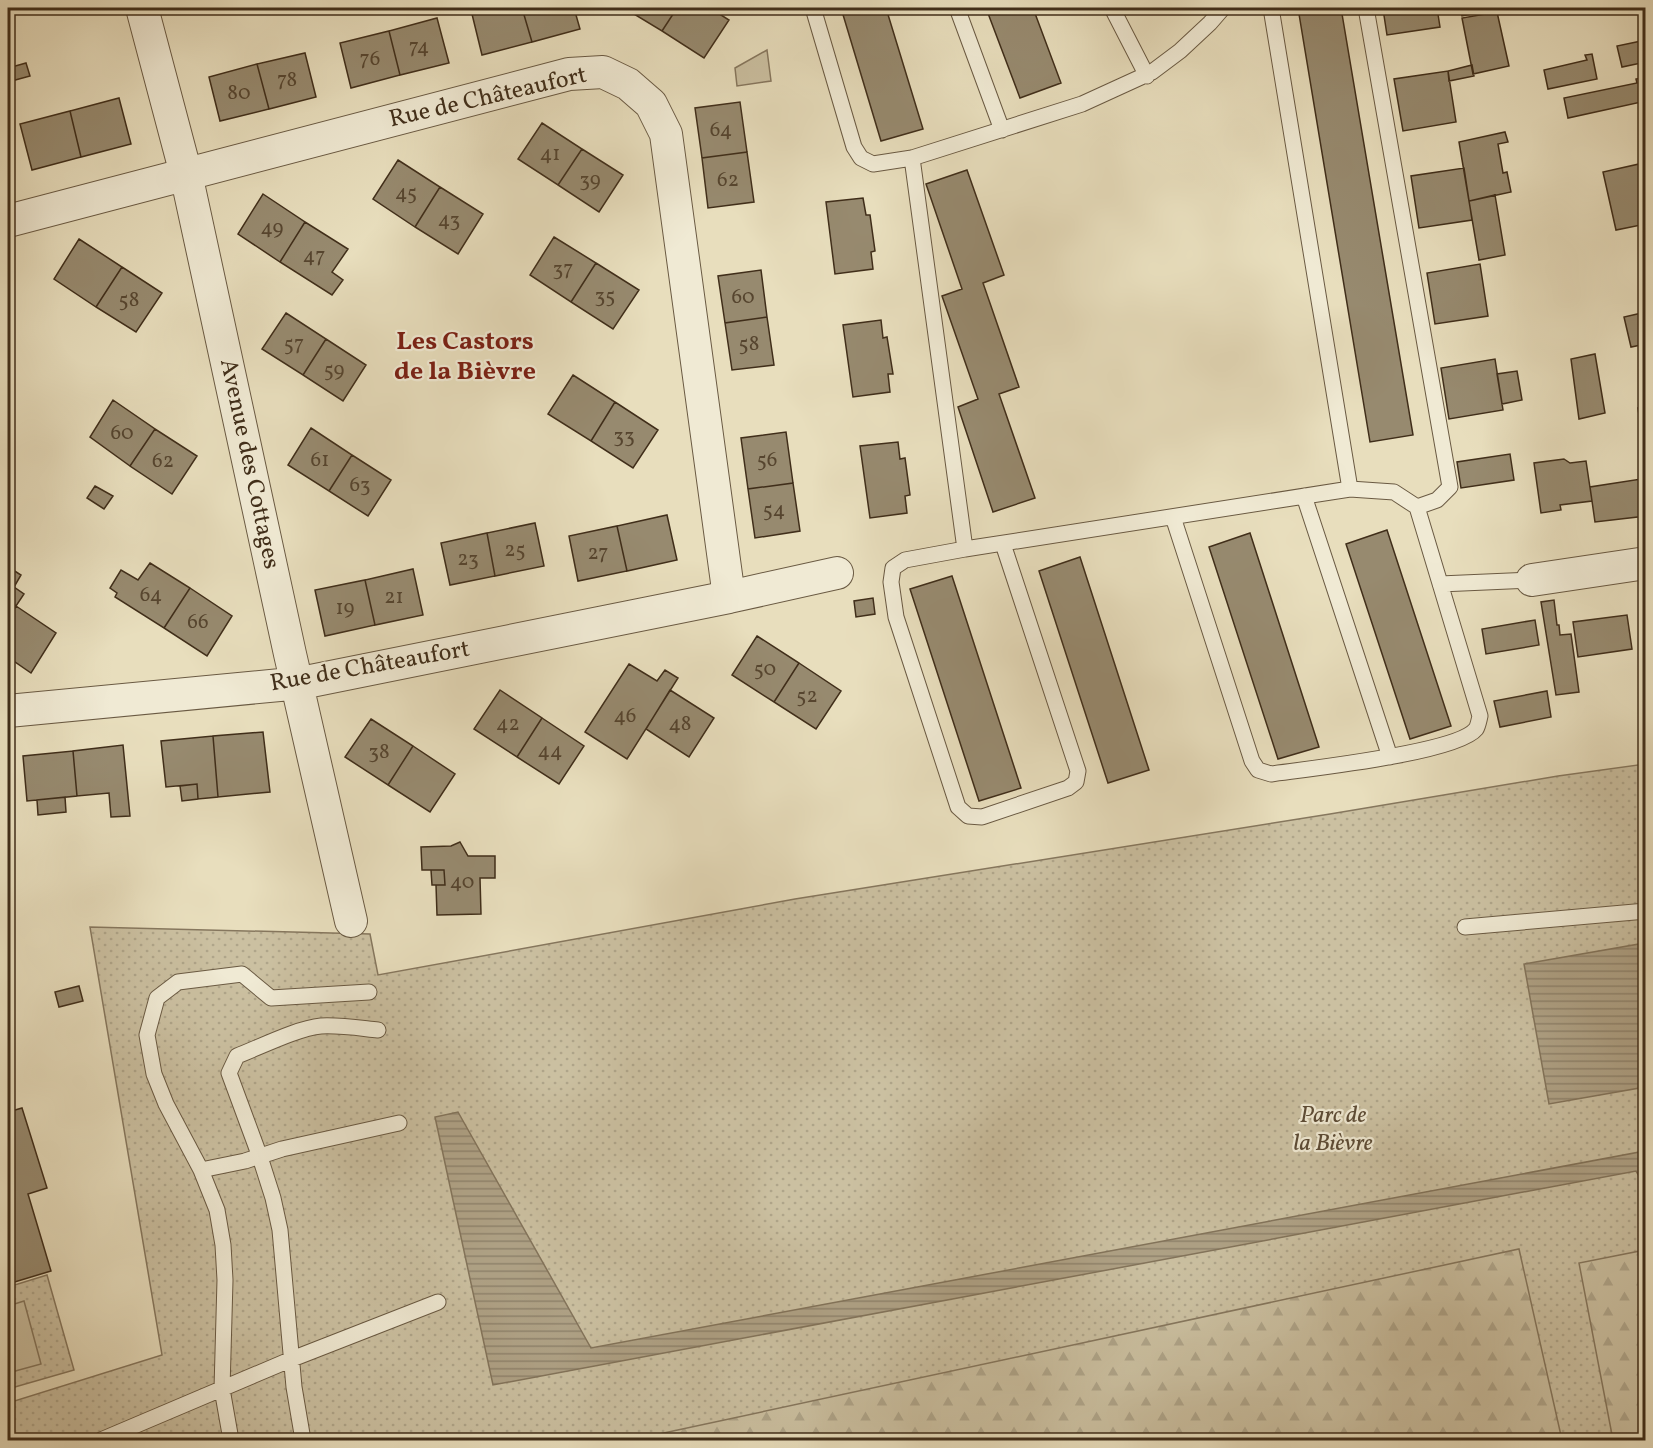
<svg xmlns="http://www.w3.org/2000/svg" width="1653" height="1448" viewBox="0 0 1653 1448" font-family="Vollkorn,serif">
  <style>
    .grass { fill: url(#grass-dots); stroke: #86775e; stroke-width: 1.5 }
    .forest { fill: url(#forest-firs); stroke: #86775e; stroke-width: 1.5 }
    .pitch { fill: #cbc0a1; stroke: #86775e; stroke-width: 1.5 }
    .water { fill: url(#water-rules); stroke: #83745b; stroke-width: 1.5 }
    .building { fill: #978a6f; stroke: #402e1a; stroke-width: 1.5 }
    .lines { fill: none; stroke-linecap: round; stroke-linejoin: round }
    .lane-casing { stroke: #6a5a43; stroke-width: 17 }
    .street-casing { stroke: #6a5a43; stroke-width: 34 }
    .lane { stroke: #f0ead4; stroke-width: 15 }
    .street { stroke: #f0ead4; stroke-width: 32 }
    .labels { text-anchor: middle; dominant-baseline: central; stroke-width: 4.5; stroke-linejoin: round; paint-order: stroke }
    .number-label { font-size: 21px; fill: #56452f }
    .street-label { font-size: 24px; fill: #402e1a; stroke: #f0ead4 }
    .park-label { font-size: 24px; font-style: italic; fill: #5c4b35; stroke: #f0ead4 }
    .neighbourhood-label { font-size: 26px; font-weight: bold; fill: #7a1f14; stroke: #f0ead4 }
  </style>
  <defs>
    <pattern id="grass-dots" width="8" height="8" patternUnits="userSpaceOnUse" patternTransform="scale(1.5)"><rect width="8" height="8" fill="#cbc0a1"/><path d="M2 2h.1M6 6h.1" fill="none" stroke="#afa58a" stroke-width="1.8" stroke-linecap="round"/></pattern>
    <pattern id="forest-firs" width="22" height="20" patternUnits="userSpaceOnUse" patternTransform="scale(1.5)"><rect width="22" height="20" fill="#cbc0a1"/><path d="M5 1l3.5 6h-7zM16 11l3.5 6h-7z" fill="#afa58a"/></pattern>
    <pattern id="water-rules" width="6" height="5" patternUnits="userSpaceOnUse" patternTransform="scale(1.5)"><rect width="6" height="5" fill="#afa286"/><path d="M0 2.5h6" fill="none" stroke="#90846d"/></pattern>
  </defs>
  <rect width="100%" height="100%" fill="#e8debd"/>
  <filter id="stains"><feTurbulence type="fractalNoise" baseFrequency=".00333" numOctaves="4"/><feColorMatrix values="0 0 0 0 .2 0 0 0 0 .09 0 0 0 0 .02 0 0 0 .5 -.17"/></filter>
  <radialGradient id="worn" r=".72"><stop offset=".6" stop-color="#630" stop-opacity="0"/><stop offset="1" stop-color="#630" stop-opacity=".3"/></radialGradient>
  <path class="grass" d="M1645,764V1440H8V1403L162,1355L90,927L370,934L378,975L795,899L1330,814L1558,776Z
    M47,1275L74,1370L8,1389V1287Z"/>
  <path class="forest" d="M1519,1249L1562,1440H631Z
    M1645,1250V1440H1613L1579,1263Z"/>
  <path class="pitch" d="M767,50L771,81L737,86L735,68Z
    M24,1301L41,1364L8,1373V1306Z"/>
  <path class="water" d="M1645,943V1087L1549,1104L1524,964Z
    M458,1112L591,1348L1645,1151V1186L1636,1171L493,1385L435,1117Z"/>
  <path class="building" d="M479,8H522L532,42L482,55L471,10Z
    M522,8H574L580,29L532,42Z
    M624,8H677L662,31Z
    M677,8H710L729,20L704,58L662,31Z
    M841,8H886L923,129L881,141Z
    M986,8H1033L1061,83L1020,98Z
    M1298,8H1341L1413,435L1370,442Z
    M1390,8H1437L1440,27L1387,35L1383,9Z
    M1460,8H1503L1462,16Z
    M1497,12L1509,66L1473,74L1462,18Z
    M437,18L449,63L400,75L389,31Z
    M389,31L400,75L351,88L340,43Z
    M1646,40V62L1622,67L1617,46Z
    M305,53L316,97L269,109L257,64Z
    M1592,54L1597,79L1548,89L1544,70L1587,60L1585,55Z
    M26,63L30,76L8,82V68Z
    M257,64L269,109L220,121L209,77Z
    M1472,65L1474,76L1449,81L1448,71Z
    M1448,71L1456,122L1403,131L1394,79Z
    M1646,77V101L1568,118L1564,98L1637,83L1636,79Z
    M119,98L131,144L81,157L70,111Z
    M740,102L747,152L702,158L695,108Z
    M70,111L81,157L32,170L20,124Z
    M542,123L582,149L558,185L518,159Z
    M1505,132L1508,142L1498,144L1503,173L1507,172L1511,192L1469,201L1459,142Z
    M582,149L623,175L599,212L558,185Z
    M747,152L754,202L708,208L702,158Z
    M398,160L440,187L415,227L373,199Z
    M1639,164L1641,174L1646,173V224L1616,230L1603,172Z
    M1464,168L1472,220L1419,228L1411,176Z
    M967,170L1004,275L983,283L1019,387L999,394L1035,498L993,512L958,407L978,399L942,296L962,289L926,184Z
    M440,187L483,214L458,254L415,227Z
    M263,194L305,222L280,262L238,234Z
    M1495,195L1505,255L1479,260L1469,201Z
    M863,198L866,215H870L875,251L871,252L873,269L835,274L826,202Z
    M305,222L348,249L332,272L343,280L332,295L280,262Z
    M554,237L596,263L571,302L530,275Z
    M79,239L122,267L96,307L54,279Z
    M596,263L639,290L613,329L571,302Z
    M1480,264L1488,316L1435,324L1427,273Z
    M122,267L162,293L136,332L96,307Z
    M761,270L767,317L725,323L718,276Z
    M1646,312V344L1631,347L1624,317Z
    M286,313L326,339L303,375L262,349Z
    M767,317L774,365L732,370L725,323Z
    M881,320L883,338L887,337L893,374H888L890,392L853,397L843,325Z
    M326,339L366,365L343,401L303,375Z
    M1595,354L1605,413L1579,419L1571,359Z
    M1495,359L1503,410L1449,419L1441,368Z
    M1517,371L1522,400L1502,404L1497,374Z
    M573,375L615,402L591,441L548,414Z
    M113,400L155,429L130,466L90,437Z
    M615,402L658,430L633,468L591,441Z
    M1646,407V431H1641L1638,408Z
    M311,428L352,455L329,491L288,465Z
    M155,429L197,456L172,494L130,466Z
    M786,432L793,483L748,489L741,438Z
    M898,442L900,459L905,458L910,495L905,496L907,513L870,518L860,446Z
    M1510,454L1514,480L1461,488L1457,462Z
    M352,455L391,480L368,516L329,491Z
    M1564,459L1570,463L1586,461L1592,501L1560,505L1561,510L1541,513L1534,463Z
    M1641,479L1646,516L1595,522L1590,487Z
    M793,483L800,531L755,538L748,489Z
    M95,486L113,496L104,509L87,498Z
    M667,515L677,560L627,571L617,526Z
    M535,523L544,566L495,576L487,533Z
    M617,526L627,571L578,581L569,536Z
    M1387,530L1451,726L1410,739L1346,544Z
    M487,533L495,576L450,585L441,543Z
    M1250,533L1319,747L1278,759L1209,547Z
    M1080,557L1149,770L1108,783L1039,571Z
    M150,563L190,588L164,628L115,597L117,593L110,588L121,570L138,580Z
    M10,568L21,575L14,587L24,594L16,606L8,601V572Z
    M413,569L423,615L375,625L365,580Z
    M952,576L1021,788L979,801L910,589Z
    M365,580L375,625L325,636L315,590Z
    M190,588L232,616L207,656L164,628Z
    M873,598L875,614L856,617L854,601Z
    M1554,600L1557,625H1559L1560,635L1571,634L1579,692L1556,695L1541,602Z
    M16,606L56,633L31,673L8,657V619Z
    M1627,615L1632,649L1578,657L1573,622Z
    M1535,620L1539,645L1486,654L1482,629Z
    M757,636L799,663L774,702L732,675Z
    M799,663L841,691L816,729L774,702Z
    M629,664L657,681L665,670L678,678L627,759L585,732Z
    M500,690L542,718L517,757L474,729Z
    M670,690L714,718L689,757L646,729Z
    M1547,691L1551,717L1500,727L1494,701Z
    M542,718L584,746L559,784L517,757Z
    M371,719L413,746L388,785L345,757Z
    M263,732L270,792L218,797L213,736Z
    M213,736L218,797L198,799L197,784L166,787L161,741Z
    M123,745L130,816L111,817L109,793L77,796L73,751Z
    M413,746L455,774L430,812L388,785Z
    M73,751L77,796L27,801L23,756Z
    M197,784L198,799L182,801L180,786Z
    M65,797L66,812L38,815L37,800Z
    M460,842L468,856H495V878H480L481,914L437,915L436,885H445L444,870H422L421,847L451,846Z
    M431,870H444L445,885H432Z
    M79,986L83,1001L59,1007L55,992Z
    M22,1108L47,1188L28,1194L51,1271L8,1284V1112Z"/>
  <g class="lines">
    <g class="lane-casing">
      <path id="lane" d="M813,8L854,147L861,158L873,164L912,158L1082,104L1152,72L1180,51L1210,23L1223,8
        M957,8L1002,130
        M1112,8L1147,76
        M1271,8L1350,489
        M1366,8L1450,487L1437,500L1417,507
        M912,158L965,549L1350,489L1394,492L1417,507L1480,716C1479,720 1478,726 1476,729C1457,753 1306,769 1271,774L1258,770L1252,761L1173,517
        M1304,496L1390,757
        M965,549L905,560L893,568L891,582L896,617L958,807L968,816L982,817L1068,788L1076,782L1078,771L1003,544
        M1440,584L1532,580
        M1465,927L1646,911
        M201,1170L245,1161L282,1149L399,1123
        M101,1440L292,1359L438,1302
        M231,1440L222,1389L225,1280L223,1245L217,1210L201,1170L166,1104L154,1074L147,1035L157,998L178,982L242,974L271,998L369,992
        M303,1440L294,1387L280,1230L273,1198L260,1157L229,1073L237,1056C260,1047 298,1028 321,1026C340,1025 359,1028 378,1030"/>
    </g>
    <g class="street-casing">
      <path id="street" d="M142,8L186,174L290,654L351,921
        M8,221L569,74L603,72L628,84L651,104L666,134L729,597L301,683L8,711
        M1532,580L1646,563
        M729,597L837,573"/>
    </g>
    <use href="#lane" class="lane"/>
    <use href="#street" class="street"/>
  </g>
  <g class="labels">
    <g class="number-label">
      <text x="419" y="47">74</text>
      <text x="370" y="59">76</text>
      <text x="287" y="80">78</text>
      <text x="239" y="93">80</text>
      <text x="721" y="130">64</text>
      <text x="550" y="154">41</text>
      <text x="590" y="180">39</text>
      <text x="728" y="180">62</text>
      <text x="406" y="193">45</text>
      <text x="449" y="220">43</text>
      <text x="272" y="228">49</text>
      <text x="314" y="256">47</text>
      <text x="563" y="269">37</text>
      <text x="605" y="296">35</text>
      <text x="743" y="297">60</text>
      <text x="129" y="300">58</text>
      <text x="294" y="344">57</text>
      <text x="749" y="344">58</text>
      <text x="334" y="370">59</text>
      <text x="122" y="433">60</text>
      <text x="624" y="436">33</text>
      <text x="320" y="460">61</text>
      <text x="767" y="460">56</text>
      <text x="163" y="461">62</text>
      <text x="360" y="485">63</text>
      <text x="774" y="510">54</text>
      <text x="515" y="550">25</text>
      <text x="598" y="553">27</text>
      <text x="468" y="559">23</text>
      <text x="151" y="595">64</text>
      <text x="394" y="597">21</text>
      <text x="345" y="608">19</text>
      <text x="198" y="622">66</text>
      <text x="765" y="669">50</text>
      <text x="807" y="696">52</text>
      <text x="625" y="716">46</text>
      <text x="508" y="724">42</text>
      <text x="680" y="724">48</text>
      <text x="550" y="751">44</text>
      <text x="379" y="752">38</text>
      <text x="462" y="882">40</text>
    </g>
    <g class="street-label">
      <text transform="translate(488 98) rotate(-13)">Rue de Châteaufort</text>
      <text transform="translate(249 464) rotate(78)">Avenue des Cottages</text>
      <text transform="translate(370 667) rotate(-10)">Rue de Châteaufort</text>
    </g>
    <g class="park-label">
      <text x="1333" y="1116">Parc de<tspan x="1333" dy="28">la Bièvre</tspan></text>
    </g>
    <g class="neighbourhood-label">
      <text x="465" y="342">Les Castors<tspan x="465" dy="30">de la Bièvre</tspan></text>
    </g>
  </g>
  <rect width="1653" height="1448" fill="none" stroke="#e8debd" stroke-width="30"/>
  <rect x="9" y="9" width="1635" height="1430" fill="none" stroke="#402e1a" stroke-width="3"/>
  <rect x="15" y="15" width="1623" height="1418" fill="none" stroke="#402e1a" stroke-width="1.5"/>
  <rect width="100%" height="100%" filter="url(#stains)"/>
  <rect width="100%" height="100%" fill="url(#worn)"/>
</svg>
